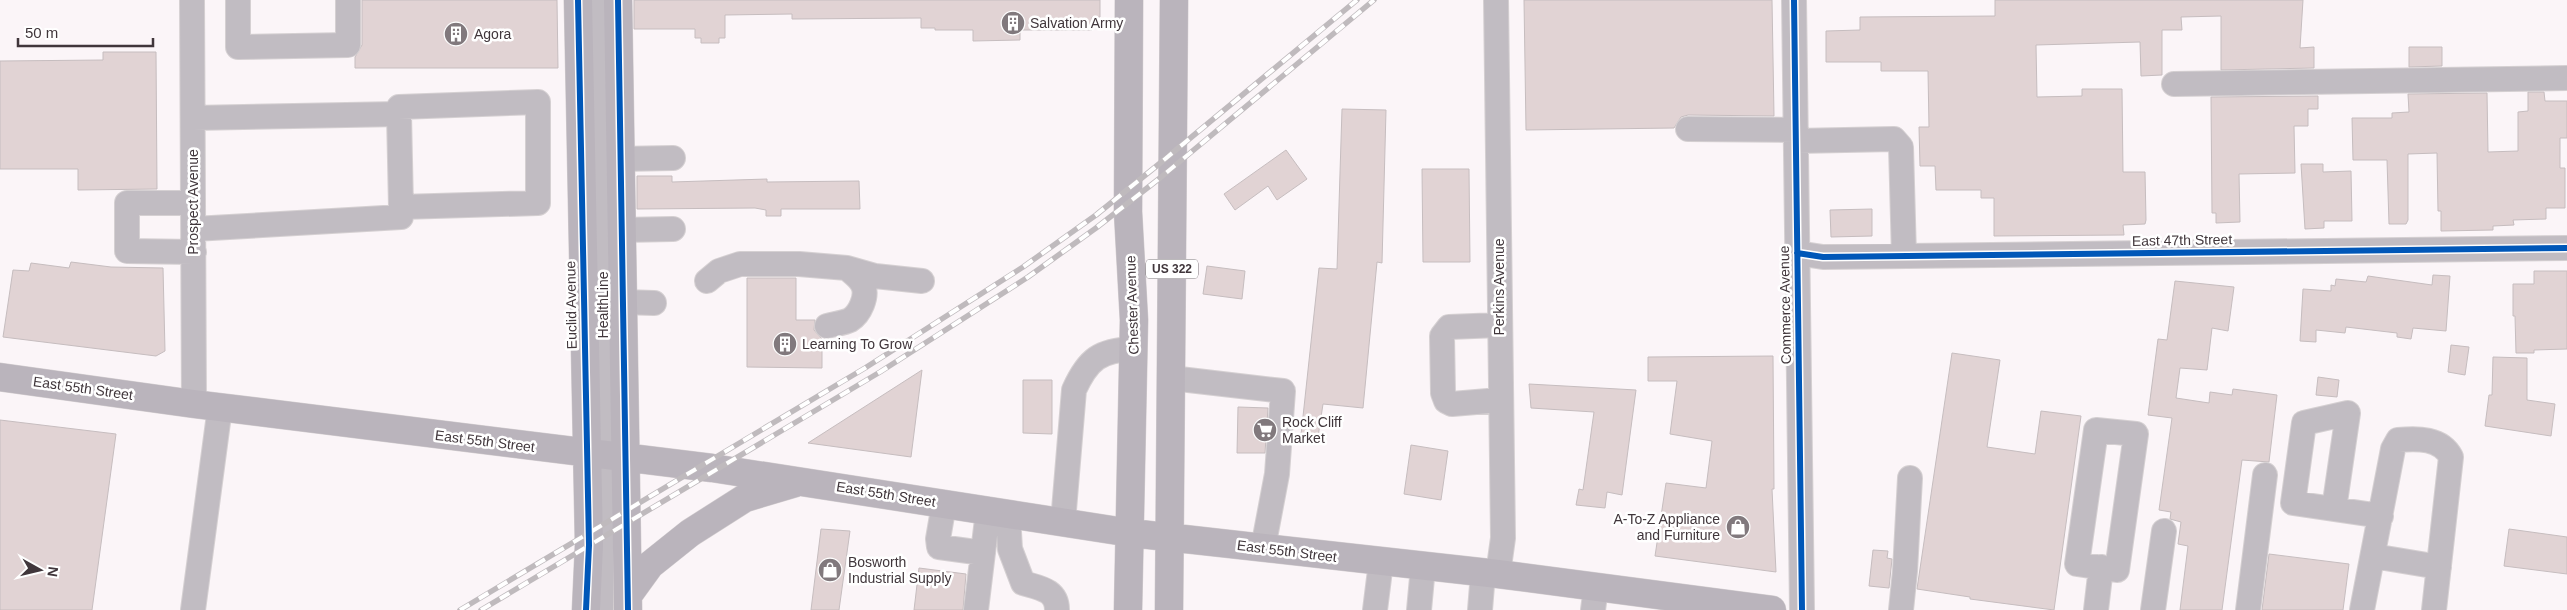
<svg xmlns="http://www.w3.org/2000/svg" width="2567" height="610" viewBox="0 0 2567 610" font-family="Arial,sans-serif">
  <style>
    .building { fill: #e1d3d4; stroke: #c6bdbf }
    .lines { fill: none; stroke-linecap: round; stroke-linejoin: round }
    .minor-casing { stroke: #d5d0d2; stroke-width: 26 }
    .major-casing { stroke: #d5d0d2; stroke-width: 29 }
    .minor { stroke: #c1bcc2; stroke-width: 24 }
    .major { stroke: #bab4bc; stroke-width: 28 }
    .rail-casing { stroke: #bfbabd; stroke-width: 5.5 }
    .rail { stroke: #fff; stroke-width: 4; stroke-dasharray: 11; stroke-linecap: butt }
    .cycleway-casing { stroke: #fff; stroke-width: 9 }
    .cycleway { stroke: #0057b8; stroke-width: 6 }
    .labels { text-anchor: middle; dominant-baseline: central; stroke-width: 5; stroke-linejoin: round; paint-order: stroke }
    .shield { fill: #fff; stroke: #797276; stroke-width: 1 }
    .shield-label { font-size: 12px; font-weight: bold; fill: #40363b }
    .poi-label { font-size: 14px; fill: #40363b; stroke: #fff; text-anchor: start }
    .street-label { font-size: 14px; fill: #40363b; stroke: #fff }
  </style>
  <rect width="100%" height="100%" fill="#fbf5f8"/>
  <path class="building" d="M362,0H557L558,68H355V57L362,45Z
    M634,0H1100V17H1092V30H1020V40L973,41V30H935V28H921V18L792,19V14L725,15V38H719V43H701V38H695V29H634Z
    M1524,0H1772L1774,116L1688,115L1681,117L1674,128L1526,130Z
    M1995,0H2303L2300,48L2314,47V68L2221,70V16L2181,17L2182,30H2162V75L2141,76L2140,42L2036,45L2037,97L2082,96V89H2122L2123,172H2145L2146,220L2145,224L2123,225L2124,235L1994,236V198H1981V190H1936L1935,166H1920L1919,127H1929L1928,71H1881V62H1826V31L1860,30V17L1995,16Z
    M2409,47H2442V66L2409,67Z
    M103,52H156L157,189L78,190V169H0V61L103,60Z
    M2528,92H2544L2545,101H2567V138H2560V168H2565V208H2546V219L2513,220L2514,225L2493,226V230L2441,231V211H2438L2437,153L2408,154V220L2406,224H2389L2387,160H2353L2352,118H2392V113L2409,112L2408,94L2487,93L2488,152L2518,151V112L2528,111Z
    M2318,96V109H2308V126H2294L2295,173L2239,174L2240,222L2216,223V213H2212L2211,97Z
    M1342,109L1386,110L1382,263L1377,262L1363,408L1323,404L1318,437L1301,435L1319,268L1337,269Z
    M1286,150L1307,179L1277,200L1268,186L1235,210L1224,194Z
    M2301,164H2323V172L2351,171L2352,221H2324V228L2305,229Z
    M1422,169H1469L1470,262H1423Z
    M637,176H672V182L767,179V182L859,181L860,209H781V216H766V210L755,208L637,209Z
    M1872,209V236L1831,237L1830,210Z
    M71,262L111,267L163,268L165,351L156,356L3,337L13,270L29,271L31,263L69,268Z
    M1207,266L1245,271L1242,299L1203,294Z
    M2534,271H2567V349L2534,350V353H2516L2515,316H2513V284H2534Z
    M2433,275L2450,276L2446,331L2413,328L2411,339L2397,337V333L2346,327L2345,333L2316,330V342L2300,341L2303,289L2331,291V285L2335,286L2336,279L2366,282L2368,276L2432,285Z
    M747,278H796V320H815L814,330L822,339V368L747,367Z
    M2175,281L2234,287L2228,331L2212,328L2207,370L2180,368L2176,398L2209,403L2210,392L2232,395L2233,389L2277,395L2269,462L2242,460L2222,610H2180L2188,546L2178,544L2181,522L2170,519L2171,512L2159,510L2172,418L2148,415L2158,339L2167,340Z
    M2451,345L2469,347L2465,375L2448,372Z
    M1952,353L2000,360L1987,447L2035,454L2041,411L2081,416L2054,610L1970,599V597L1917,589Z
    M1773,356L1774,489H1772L1776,572L1655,556L1666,483L1706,488L1712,441L1670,434L1677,381H1648V357Z
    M2493,357L2527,358V400L2555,404L2551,436L2485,426L2489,395H2492Z
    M922,370L911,457L808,443Z
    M2318,377L2339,380L2337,397L2316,395Z
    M1023,380H1052V434L1023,433Z
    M1529,384L1636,390L1622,495L1607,492L1605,508L1576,505L1579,489L1583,490L1594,412L1531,408Z
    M1238,407L1268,408L1265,453H1237Z
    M0,420L116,434L92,610H0Z
    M1411,445L1448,451L1441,500L1404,494Z
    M821,529L850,531L839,610H811Z
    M2509,529L2567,537V574L2504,566Z
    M1873,550L1888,551L1887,558L1892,559L1889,588L1869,586Z
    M2269,554L2349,564L2343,610H2262Z
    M919,568L966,574L963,610H914Z"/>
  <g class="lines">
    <g class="minor-casing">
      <path id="minor" d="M192,0L194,404
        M238,0V47L348,45V0
        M599,0L603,142L601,610
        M1496,0L1503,538L1498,574
        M1794,0L1802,610
        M2174,84L2567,78
        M399,114V107L538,102V203L401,207
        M193,118L399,114L401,207V217L194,229
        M1688,129L1795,130
        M1796,141L1894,139L1901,147L1904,256
        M620,159L673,158
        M193,203H127V251L194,252
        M622,230L673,229
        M1797,253L1823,257L2567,248
        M707,281L719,271L740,264H799L847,268L875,276L922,281
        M623,302L654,303
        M1499,325L1449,327L1442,336L1443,393L1446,401L1452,404L1500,400
        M827,326C834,324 844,323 850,320C860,314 868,296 863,285C860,278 852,273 847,268
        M1171,378L1283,391L1277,474L1263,548
        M2096,430L2136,434L2117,570L2077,564Z
        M944,504L938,539L939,547L983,553
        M2334,509L2348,413L2304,423L2293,503L2381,516
        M1008,515L1010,549L1023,583C1040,588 1057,590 1057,610
        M1063,522L1074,390C1088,359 1100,350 1134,349
        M2373,556L2439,567
        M193,610L220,407
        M976,610L988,511
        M1375,610L1381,562
        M1419,610L1423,567
        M1480,610L1483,573
        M1593,610L1596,587
        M1901,610L1905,571L1910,478
        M2096,610L2101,567
        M2153,610L2164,531
        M2248,610L2265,475
        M2362,610L2393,449L2398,440C2418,438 2441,438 2451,457L2434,610"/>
    </g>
    <g class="major-casing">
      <path id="major" d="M578,0L589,545L586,610
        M618,0L628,610
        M0,377L194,404L712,468L1131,533L1498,574L1772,610
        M629,594L650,565L690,533L745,498L795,483
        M1128,610L1134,320L1128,212L1129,0
        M1169,610L1174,0"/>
    </g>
    <use href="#minor" class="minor"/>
    <use href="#major" class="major"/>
    <g class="rail-casing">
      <path id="rail" d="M460,610L865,368L1023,267L1096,215L1159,164L1357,0
        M481,610L880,372L1028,277L1096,228L1160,178L1374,0"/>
    </g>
    <use href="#rail" class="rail"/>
    <g class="cycleway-casing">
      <path id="cycleway" d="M578,0L589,545L586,610
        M618,0L628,610
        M1794,0L1802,610
        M1797,253L1823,257L2567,248"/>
    </g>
    <use href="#cycleway" class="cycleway"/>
  </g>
  <defs>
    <g id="building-disc" transform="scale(1.25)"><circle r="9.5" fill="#81797d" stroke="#fff"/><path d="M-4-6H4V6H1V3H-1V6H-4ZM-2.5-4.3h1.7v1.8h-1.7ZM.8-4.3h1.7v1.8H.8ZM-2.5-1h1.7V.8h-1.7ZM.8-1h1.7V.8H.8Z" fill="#fff"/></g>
    <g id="supermarket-disc" transform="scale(1.25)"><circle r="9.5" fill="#81797d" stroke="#fff"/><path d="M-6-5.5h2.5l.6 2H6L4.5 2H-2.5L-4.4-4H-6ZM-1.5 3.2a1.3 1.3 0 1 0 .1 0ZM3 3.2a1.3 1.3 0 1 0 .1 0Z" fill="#fff"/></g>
    <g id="shop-disc" transform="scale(1.25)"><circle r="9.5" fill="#81797d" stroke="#fff"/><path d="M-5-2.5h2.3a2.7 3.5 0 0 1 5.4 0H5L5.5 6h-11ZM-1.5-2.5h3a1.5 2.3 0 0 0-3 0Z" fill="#fff"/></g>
  </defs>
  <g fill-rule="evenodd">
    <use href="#building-disc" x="1013" y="23"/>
    <use href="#building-disc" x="456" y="34"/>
    <use href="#building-disc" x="785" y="344"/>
    <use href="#supermarket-disc" x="1265" y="430"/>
    <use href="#shop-disc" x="1738" y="527"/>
    <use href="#shop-disc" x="830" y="570"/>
  </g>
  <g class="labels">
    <rect class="shield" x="1146" y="259.5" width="52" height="19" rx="4"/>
    <g class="shield-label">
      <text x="1172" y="269">US 322</text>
    </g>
    <g class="poi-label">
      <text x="1030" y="23">Salvation Army</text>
      <text x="474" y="34">Agora</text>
      <text x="802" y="344">Learning To Grow</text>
      <text x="1282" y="422">Rock Cliff<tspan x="1282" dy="16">Market</tspan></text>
      <text x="1720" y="519" text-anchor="end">A-To-Z Appliance<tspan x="1720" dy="16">and Furniture</tspan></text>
      <text x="848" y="562">Bosworth<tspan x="848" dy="16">Industrial Supply</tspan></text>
    </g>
    <g class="street-label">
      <text transform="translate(193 202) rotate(-90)">Prospect Avenue</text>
      <text transform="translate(2182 240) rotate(-1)">East 47th Street</text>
      <text transform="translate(1499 287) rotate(-90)">Perkins Avenue</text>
      <text transform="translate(571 305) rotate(-91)">Euclid Avenue</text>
      <text transform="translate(603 305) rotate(-90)">HealthLine</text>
      <text transform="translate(1132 305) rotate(-92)">Chester Avenue</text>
      <text transform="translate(1785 305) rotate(-91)">Commerce Avenue</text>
      <text transform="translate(83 388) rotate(8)">East 55th Street</text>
      <text transform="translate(485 441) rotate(7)">East 55th Street</text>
      <text transform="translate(886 494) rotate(9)">East 55th Street</text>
      <text transform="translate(1287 551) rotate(7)">East 55th Street</text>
    </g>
  </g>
  <g transform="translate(40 570) rotate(98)" stroke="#ffffff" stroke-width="4" paint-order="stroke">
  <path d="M0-4L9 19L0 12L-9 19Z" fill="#40363b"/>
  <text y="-8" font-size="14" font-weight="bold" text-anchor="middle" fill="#40363b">N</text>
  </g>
  <path d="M18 38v8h135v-8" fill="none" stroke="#40363b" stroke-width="2.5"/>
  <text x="25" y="38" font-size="15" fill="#40363b" stroke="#ffffff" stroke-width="4" paint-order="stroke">50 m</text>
</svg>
